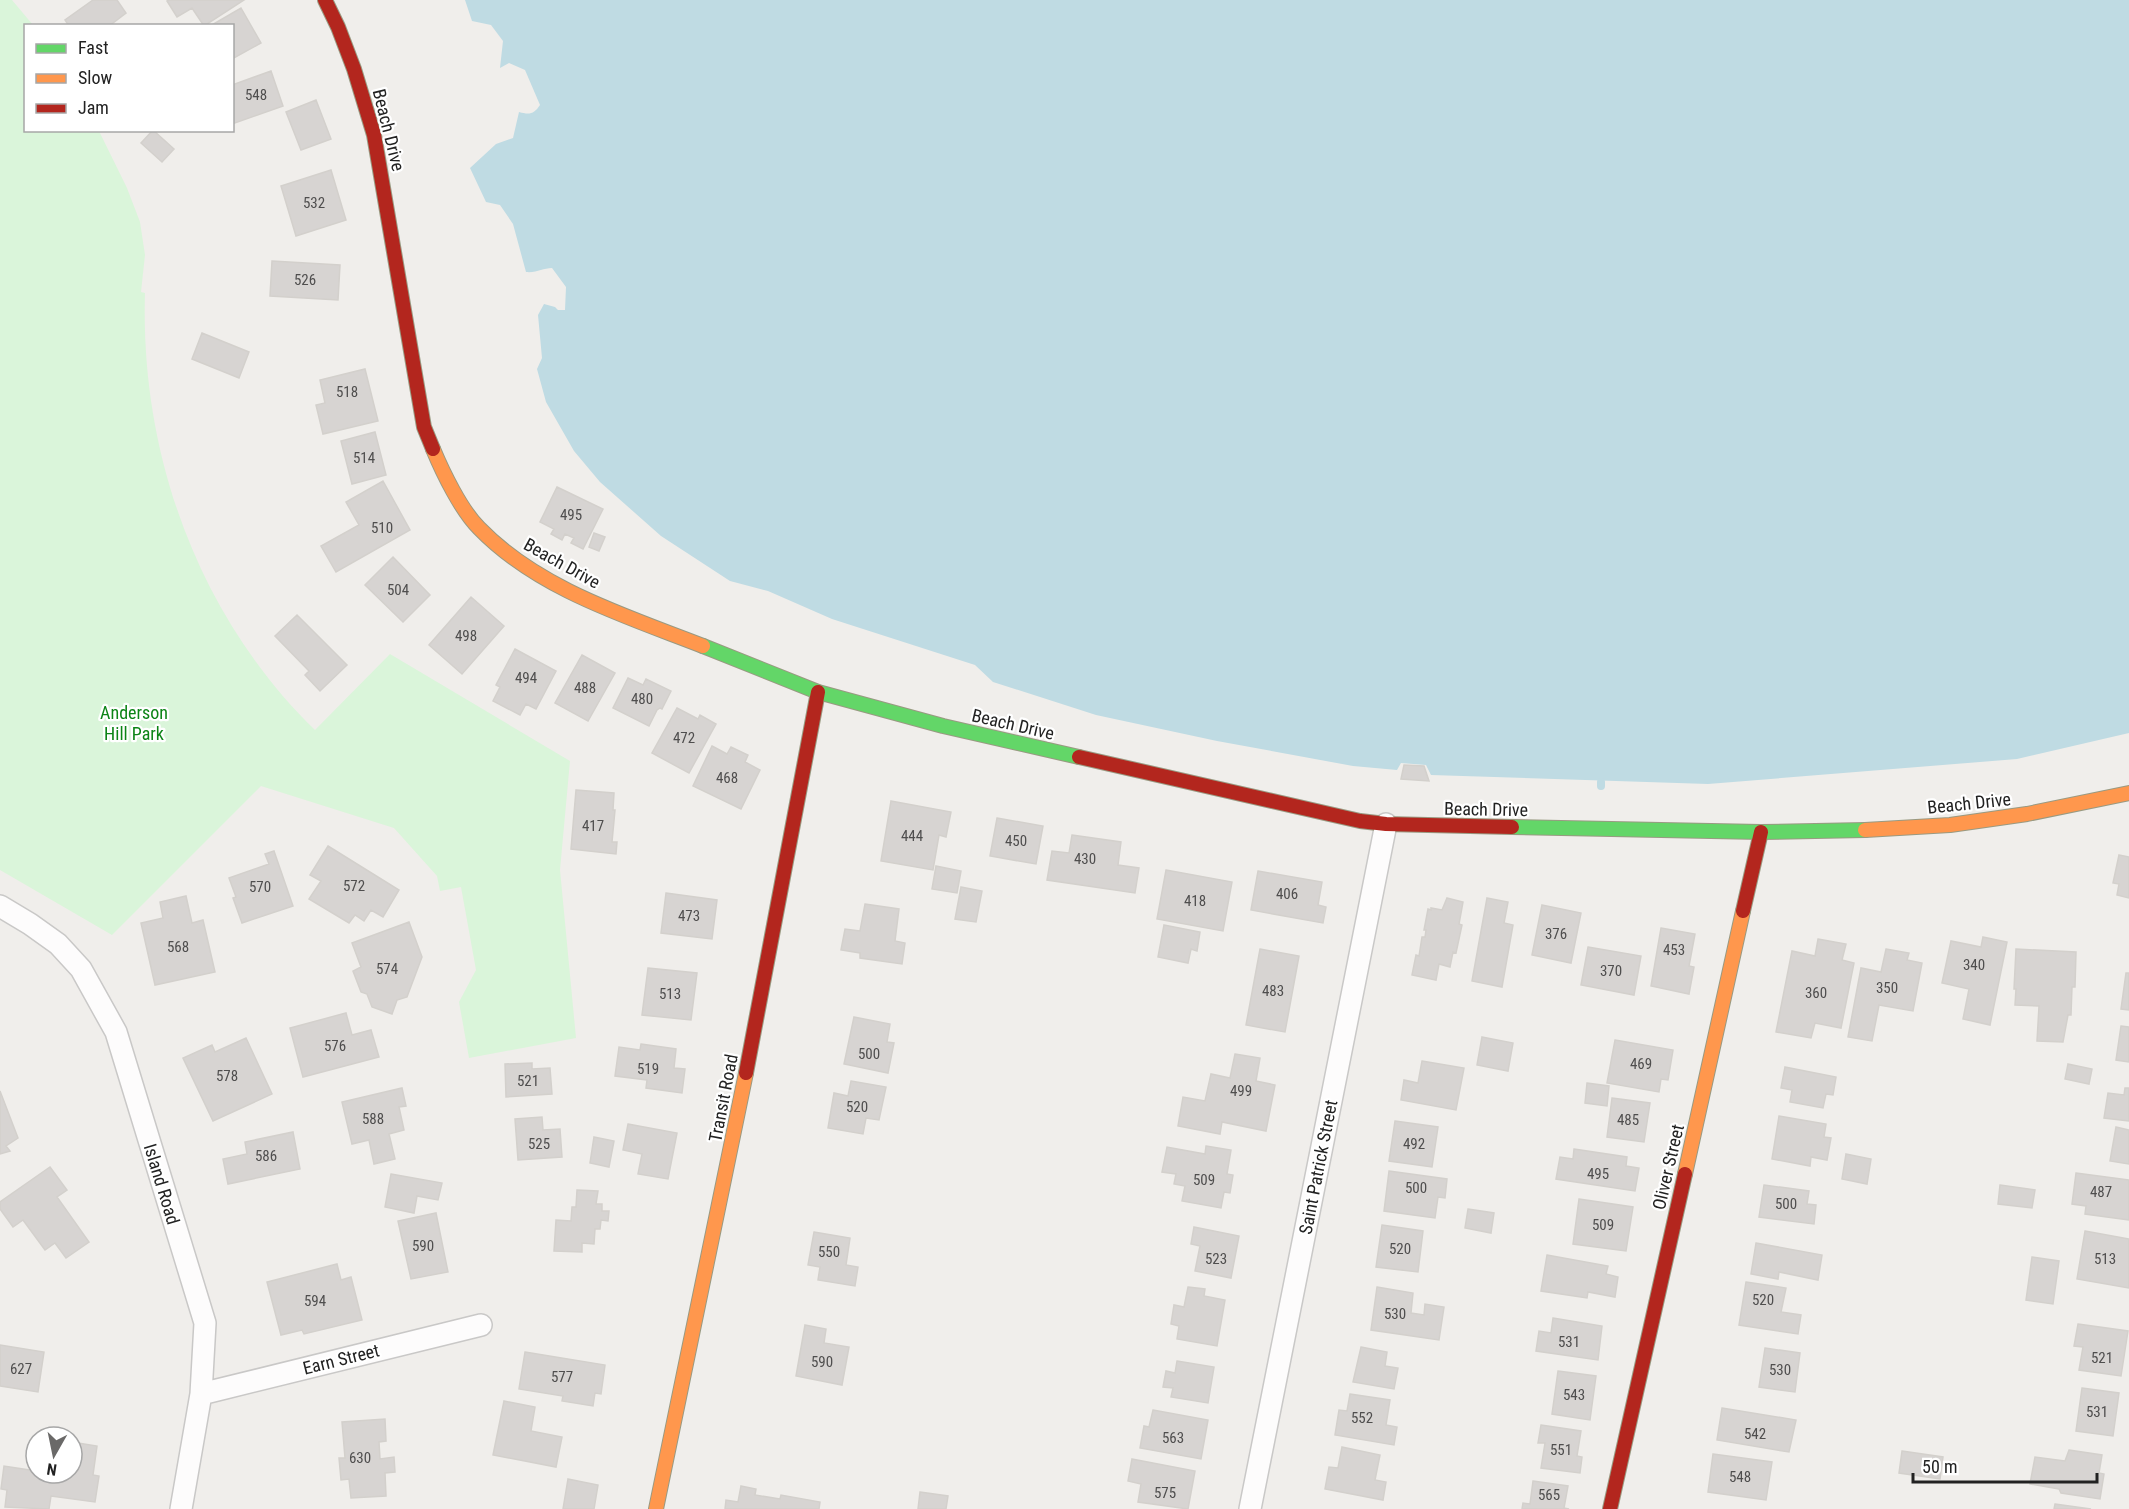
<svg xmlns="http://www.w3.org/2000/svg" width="2129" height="1509" viewBox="0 0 2129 1509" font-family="'Roboto Condensed',sans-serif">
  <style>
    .park { fill: #daf5da }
    .water { fill: #bfdbe3 }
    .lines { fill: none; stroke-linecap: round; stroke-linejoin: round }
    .stream { stroke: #bfdbe3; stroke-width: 8 }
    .building { fill: #d7d4d2; stroke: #d3d0cc; stroke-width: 1.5 }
    .street-casing { stroke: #c9c8c7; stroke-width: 24 }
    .fast-casing { stroke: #999a82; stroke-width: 16 }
    .slow-casing { stroke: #999a82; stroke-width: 16 }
    .jam-casing { stroke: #999a82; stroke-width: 16 }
    .street { stroke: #fdfcfc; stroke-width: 21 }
    .fast { stroke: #63d668; stroke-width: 14 }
    .slow { stroke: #ff974d; stroke-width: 14 }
    .jam { stroke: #b3261e; stroke-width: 14 }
    .labels { text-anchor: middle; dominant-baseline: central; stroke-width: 4.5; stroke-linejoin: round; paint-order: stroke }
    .number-label { font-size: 15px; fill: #4f4e4e }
    .street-label { font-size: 18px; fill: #222; stroke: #fff }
    .park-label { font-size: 18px; fill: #0c8416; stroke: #fff }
  </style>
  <rect width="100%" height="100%" fill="#f0eeeb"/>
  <path class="park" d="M0,0H12L33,25L26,26V130L99,131L127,188L140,222L145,255L141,292L145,293C140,454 198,616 315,730L390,654L570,761L560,870L576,1038L469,1058L459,1002L476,970L461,887L440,891L437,876L394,828L261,786L112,935L0,870Z"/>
  <path class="water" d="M465,0H2129V733L2017,759L1708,784L1431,775L1426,765L1401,763L1397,770L1353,766L1217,741L1096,715L993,682L975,665L832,619L768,591L730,581L661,536L600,482L574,451L546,402L537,369L542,358L538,315L544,304L555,307L558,310H565L566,287L552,268C543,268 537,273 526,272L513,224L500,205L486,202L470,168L496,144L513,138L519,112C530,115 534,114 540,105L525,70L509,63L500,68L503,41L491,25L472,21Z"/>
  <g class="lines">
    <path class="stream" d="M1601,786V782"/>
  </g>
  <path class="building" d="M93,0H117L126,13L109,26H69L65,20Z
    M169,0H244L204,26L192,8L177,17L167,1Z
    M241,8L261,43L232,59V26H210Z
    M271,71L283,106L232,124V85Z
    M316,100L331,139L301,150L286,112Z
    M153,130L174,149L162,162L141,143Z
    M331,170L346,220L296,236L281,186Z
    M272,261L340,265L338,300L270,296Z
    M202,333L249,352L239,378L192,359Z
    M365,369L378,421L323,434L316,405L325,403L320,380Z
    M375,432L386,475L352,484L341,441Z
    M383,481L410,530L336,572L321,546L359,525L346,502Z
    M557,487L603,509L583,549L571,543L574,538L565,534L562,540L551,534L554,529L540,522Z
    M594,533L605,537L599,551L589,547Z
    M393,557L430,595L403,622L365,585Z
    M471,597L504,626L462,674L429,645Z
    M297,615L347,665L320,691L305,675L309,671L275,636Z
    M515,649L556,671L536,709L526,704L520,715L493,701L500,687L496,685Z
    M582,655L615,673L588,721L555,703Z
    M628,678L643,685L646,679L671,691L662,709L660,708L657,710L649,726L613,708Z
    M677,708L698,719L700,715L716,724L689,773L652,753Z
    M712,746L727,754L731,747L748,755L745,762L760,770L741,809L693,786Z
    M1404,765L1424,766L1429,781L1401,779Z
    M576,790L614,793L613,810H615L612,842H617L616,854L571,849Z
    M891,801L951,812L946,837L939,835L933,870L881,861Z
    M997,818L1043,826L1036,864L990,856Z
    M1072,835L1121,842L1118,865L1139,868L1135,893L1047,880L1052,851L1069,853Z
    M328,846L399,890L383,917L371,910L364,921L355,915L349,923L309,899L321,881L310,875Z
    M274,851L293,906L242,923L233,898L236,897L229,878L269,864L265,854Z
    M2119,855L2129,857V898L2117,895L2119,884L2113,883Z
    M936,866L961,871L957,893L932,889Z
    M1166,870L1232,882L1223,931L1157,919Z
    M1258,871L1322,882L1318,905L1326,907L1323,923L1251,910Z
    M961,887L982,891L976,922L955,919Z
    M666,893L717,900L712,939L661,933Z
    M186,896L192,923L203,920L215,972L155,985L141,923L163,918L160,902Z
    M1447,898L1463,902L1459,924L1462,925L1456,953L1453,952L1450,967L1439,964L1436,980L1412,975L1416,955L1419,956L1422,937H1425L1426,930H1424L1428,909L1431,910V908L1442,910Z
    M1487,898L1508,902L1504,923L1513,925L1502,987L1472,981Z
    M865,904L899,909L895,941L905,943L902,964L860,958V953L841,950L845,929L860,931Z
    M1542,905L1581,913L1571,963L1532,955Z
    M409,922L422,957L407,997L397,1000L392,1014L372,1007L367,994L361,992L353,971L361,967L352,943Z
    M1164,925L1200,932L1197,951L1191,949L1188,963L1158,957Z
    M1661,928L1695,934L1689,966L1694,967L1689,994L1651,986Z
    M1983,937L2007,942L1990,1025L1963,1019L1969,989L1942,983L1951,941L1981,947Z
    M1818,939L1846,944L1842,960L1854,963L1841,1028L1815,1023L1811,1038L1776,1032L1792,951L1815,956Z
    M1588,947L1641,956L1634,995L1581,985Z
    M1260,949L1299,956L1285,1032L1246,1025Z
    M1886,949L1909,953L1907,960L1922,963L1913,1011L1879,1005L1872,1041L1848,1037L1861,968L1881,972Z
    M2016,949L2076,952L2075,987H2072L2071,1015H2068L2063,1042L2037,1041L2039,1006L2015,1005L2016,989H2014Z
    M648,968L697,973L691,1020L642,1015Z
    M2126,973H2129V1010L2121,1009Z
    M346,1013L352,1035L371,1030L379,1057L303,1077L290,1028Z
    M854,1017L890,1024L887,1042L894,1043L888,1073L844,1064Z
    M2121,1026L2129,1027V1062L2116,1060Z
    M1482,1037L1513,1043L1508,1071L1477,1065Z
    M246,1038L272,1094L213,1121L183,1058L212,1045L215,1052Z
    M1615,1040L1673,1050L1668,1080L1661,1079L1659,1092L1607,1083Z
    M641,1044L676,1049L674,1068L685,1069L682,1093L646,1088L647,1080L615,1076L619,1047L640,1050Z
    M1235,1054L1260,1058L1256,1081L1275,1085L1266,1131L1222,1122L1220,1134L1178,1126L1183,1097L1205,1101L1211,1074L1230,1078Z
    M1422,1061L1464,1068L1456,1110L1401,1100L1404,1080L1418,1083Z
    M532,1063V1069L550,1068L552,1094L506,1097L505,1064Z
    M2068,1064L2092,1069L2089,1084L2065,1079Z
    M1785,1067L1836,1077L1833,1095L1826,1094L1823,1108L1790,1102L1792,1090L1781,1088Z
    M851,1081L886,1087L879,1120L866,1118L863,1134L828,1128L834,1093L848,1096Z
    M1587,1083L1609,1086L1607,1106L1585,1103Z
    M402,1088L406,1106L399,1107L404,1130L389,1134L395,1159L374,1164L369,1140L352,1144L342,1102Z
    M2125,1088H2129V1121L2104,1118L2108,1093L2124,1095Z
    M0,1091L18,1138L6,1146L10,1151L0,1154Z
    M1612,1098L1650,1103L1644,1142L1607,1137Z
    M1779,1116L1826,1124L1824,1137L1831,1138L1827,1160L1811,1157L1810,1166L1772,1159Z
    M542,1117L543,1130L560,1129L562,1157L518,1160L515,1119Z
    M1395,1121L1438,1127L1432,1167L1389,1161Z
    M628,1124L677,1133L668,1179L638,1174L642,1154L623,1150Z
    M2116,1127L2129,1130V1164L2110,1161Z
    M293,1132L300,1169L228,1184L223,1159L247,1154L245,1142Z
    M594,1137L614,1141L609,1167L590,1163Z
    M1206,1146L1231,1150L1227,1174L1233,1175L1230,1193L1224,1192L1221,1208L1182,1201L1185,1186L1174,1184L1176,1174L1162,1172L1167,1147L1205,1154Z
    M1574,1149L1627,1157L1626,1166L1639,1168L1635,1191L1556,1179L1560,1157L1573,1159Z
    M1846,1154L1871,1159L1867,1184L1842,1179Z
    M50,1167L67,1190L57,1197L89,1242L66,1258L55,1243L45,1250L23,1220L13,1227L0,1209V1202Z
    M1389,1171L1447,1179L1445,1198L1438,1197L1435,1218L1384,1211Z
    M2076,1173L2129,1180V1220L2085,1214L2086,1206L2072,1204Z
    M391,1174L442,1183L438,1200L417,1196L414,1213L385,1207Z
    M1764,1185L1809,1191L1807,1204L1816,1205L1814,1224L1759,1217Z
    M2000,1185L2035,1190L2032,1208L1998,1204Z
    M577,1190L598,1191L596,1204H602V1211H609L608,1221L601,1220L600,1229H595L594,1244L582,1243V1252L554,1251L556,1220L571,1221L572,1207H576Z
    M1579,1199L1633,1207L1626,1251L1573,1244Z
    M1468,1209L1494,1213L1491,1233L1465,1228Z
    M436,1213L448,1272L411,1279L398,1221Z
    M1382,1225L1423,1231L1418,1272L1376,1267Z
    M1194,1227L1239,1236L1231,1278L1195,1271L1200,1246L1191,1244Z
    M2085,1231L2129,1239V1288L2077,1279Z
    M814,1232L850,1238L846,1265L858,1267L855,1286L818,1280L820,1267L808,1265Z
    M1756,1243L1822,1255L1818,1280L1779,1272L1778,1279L1751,1274Z
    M1547,1255L1608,1266L1606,1274L1618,1277L1615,1297L1588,1292L1587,1298L1541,1291Z
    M2032,1257L2059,1261L2053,1304L2026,1300Z
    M337,1264L341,1280L351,1277L362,1320L304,1334L302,1330L281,1335L267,1282Z
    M1746,1282L1786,1288L1781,1312L1801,1315L1798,1334L1739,1325Z
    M1188,1287L1205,1289L1204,1296L1225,1300L1217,1346L1177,1339L1179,1326L1171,1324L1174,1305L1184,1307Z
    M1377,1287L1413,1293L1411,1313L1424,1315L1425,1304L1444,1307L1439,1340L1371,1330Z
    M1553,1318L1602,1326L1598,1360L1536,1351L1539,1331L1551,1333Z
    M2078,1324L2128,1331L2121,1376L2079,1370L2083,1347L2074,1346Z
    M805,1325L826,1329L824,1343L849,1347L842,1385L796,1376Z
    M0,1345L44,1352L38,1392L0,1386Z
    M1361,1347L1387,1352L1385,1366L1398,1368L1394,1389L1353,1382Z
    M1765,1348L1800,1353L1795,1392L1759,1387Z
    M525,1352L605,1365L601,1394L595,1393L593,1406L562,1401L563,1396L519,1389Z
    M1177,1361L1214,1367L1208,1403L1171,1397L1173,1388L1163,1387L1166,1371L1175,1373Z
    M1558,1371L1596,1376L1590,1420L1552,1414Z
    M2082,1388L2119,1393L2113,1436L2076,1431Z
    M1350,1394L1390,1400L1386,1425L1397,1427L1394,1445L1335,1435L1339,1410L1347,1411Z
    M504,1401L535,1407L531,1431L562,1437L556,1467L493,1455Z
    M1722,1408L1796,1420L1789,1452L1717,1440Z
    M1153,1410L1208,1420L1201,1459L1140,1448L1144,1426L1149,1427Z
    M385,1419L386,1441L379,1442L380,1459L394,1457L395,1472L385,1473L386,1496L351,1498L349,1479L341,1480L339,1458H345L342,1422Z
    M1541,1425L1581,1431L1577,1456L1582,1457L1580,1473L1541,1468L1545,1443H1538Z
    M72,1442L97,1446L93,1475L99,1476L95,1502L51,1496L49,1509L5,1507L7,1490L1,1489L4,1466L36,1471V1473H72Z
    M1342,1447L1380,1455L1375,1480L1386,1482L1383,1500L1325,1489L1329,1467L1338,1468Z
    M2069,1450L2102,1455L2099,1473L2104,1474L2100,1499L2061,1493L2059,1489L2030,1484L2035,1457L2065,1461Z
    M1902,1451L1943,1457L1940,1479L1899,1473Z
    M1713,1454L1772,1462L1766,1500L1708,1492Z
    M1132,1459L1195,1471L1188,1509L1138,1502L1141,1484L1128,1481Z
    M568,1479L598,1485L594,1509H563Z
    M1533,1481L1568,1486L1564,1508L1569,1509H1522L1523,1503L1530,1504Z
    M741,1486L756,1489L755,1495L780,1499L781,1495L820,1502L819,1509H725L726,1500L738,1502Z
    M920,1492L948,1496L946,1509H918Z
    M2055,1504L2091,1509H2054Z"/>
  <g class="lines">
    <g class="street-casing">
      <path id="street" d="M0,906L30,924L58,944L81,969L116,1032L205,1323L201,1394L181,1509
        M201,1394L481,1325
        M1250,1509L1386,824"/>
    </g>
    <g class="fast-casing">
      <path id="fast" d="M703,646L818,692L943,726L1079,757
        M1512,827L1761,832L1865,830"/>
    </g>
    <g class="slow-casing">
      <path id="slow" d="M433,449C443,473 461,510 479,528C538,589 626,616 703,646
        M1865,830L1950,825L2027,814L2129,793
        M1685,1174L1743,911
        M656,1509L746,1073"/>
    </g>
    <g class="jam-casing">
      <path id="jam" d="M325,0L338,27L354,69L374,135L424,427L433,449
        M1079,757L1360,821L1386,824L1512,827
        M1743,911L1761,832
        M746,1073L818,692
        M1610,1509L1685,1174"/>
    </g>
    <use href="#street" class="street"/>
    <use href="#fast" class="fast"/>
    <use href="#slow" class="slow"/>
    <use href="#jam" class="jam"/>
  </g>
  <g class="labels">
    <g class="number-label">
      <text x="256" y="95">548</text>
      <text x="314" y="203">532</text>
      <text x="305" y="280">526</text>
      <text x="347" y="392">518</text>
      <text x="364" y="458">514</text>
      <text x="571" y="515">495</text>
      <text x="382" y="528">510</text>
      <text x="398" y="590">504</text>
      <text x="466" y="636">498</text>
      <text x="526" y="678">494</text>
      <text x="585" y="688">488</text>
      <text x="642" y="699">480</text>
      <text x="684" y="738">472</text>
      <text x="727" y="778">468</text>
      <text x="593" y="826">417</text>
      <text x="912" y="836">444</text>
      <text x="1016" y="841">450</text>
      <text x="1085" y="859">430</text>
      <text x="354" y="886">572</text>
      <text x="260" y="887">570</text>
      <text x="1287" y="894">406</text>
      <text x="1195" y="901">418</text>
      <text x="689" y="916">473</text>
      <text x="1556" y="934">376</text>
      <text x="178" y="947">568</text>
      <text x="1674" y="950">453</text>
      <text x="1974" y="965">340</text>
      <text x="387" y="969">574</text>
      <text x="1611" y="971">370</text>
      <text x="1887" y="988">350</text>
      <text x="1273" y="991">483</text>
      <text x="1816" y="993">360</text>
      <text x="670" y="994">513</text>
      <text x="335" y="1046">576</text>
      <text x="869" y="1054">500</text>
      <text x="1641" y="1064">469</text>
      <text x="648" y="1069">519</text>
      <text x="227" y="1076">578</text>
      <text x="528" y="1081">521</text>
      <text x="1241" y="1091">499</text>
      <text x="857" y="1107">520</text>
      <text x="373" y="1119">588</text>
      <text x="1628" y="1120">485</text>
      <text x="539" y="1144">525</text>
      <text x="1414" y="1144">492</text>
      <text x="266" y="1156">586</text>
      <text x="1598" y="1174">495</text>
      <text x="1204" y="1180">509</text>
      <text x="1416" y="1188">500</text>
      <text x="2101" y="1192">487</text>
      <text x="1786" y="1204">500</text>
      <text x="1603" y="1225">509</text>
      <text x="423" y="1246">590</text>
      <text x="1400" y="1249">520</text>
      <text x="829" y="1252">550</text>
      <text x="1216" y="1259">523</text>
      <text x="2105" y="1259">513</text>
      <text x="1763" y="1300">520</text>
      <text x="315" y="1301">594</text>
      <text x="1395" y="1314">530</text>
      <text x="1569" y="1342">531</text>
      <text x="2102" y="1358">521</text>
      <text x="822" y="1362">590</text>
      <text x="21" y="1369">627</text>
      <text x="1780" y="1370">530</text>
      <text x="562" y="1377">577</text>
      <text x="1574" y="1395">543</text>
      <text x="2097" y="1412">531</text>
      <text x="1362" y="1418">552</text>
      <text x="1755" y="1434">542</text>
      <text x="1173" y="1438">563</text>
      <text x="1561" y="1450">551</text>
      <text x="360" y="1458">630</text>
      <text x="1740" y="1477">548</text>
      <text x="1165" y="1493">575</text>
      <text x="1549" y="1495">565</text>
    </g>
    <g class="street-label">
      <text transform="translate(389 130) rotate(76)">Beach Drive</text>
      <text transform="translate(562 563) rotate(29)">Beach Drive</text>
      <text transform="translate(1013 724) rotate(13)">Beach Drive</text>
      <text transform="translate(1969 803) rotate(-6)">Beach Drive</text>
      <text transform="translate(1486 809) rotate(1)">Beach Drive</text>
      <text transform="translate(723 1098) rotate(-79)">Transit Road</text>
      <text transform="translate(1318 1167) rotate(-79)">Saint Patrick Street</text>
      <text transform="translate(1668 1167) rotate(-77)">Oliver Street</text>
      <text transform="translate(162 1184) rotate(73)">Island Road</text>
      <text transform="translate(341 1359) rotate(-14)">Earn Street</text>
    </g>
    <g class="park-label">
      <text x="134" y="712">Anderson<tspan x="134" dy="21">Hill Park</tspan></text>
    </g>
  </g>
  <rect x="24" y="24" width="210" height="108" fill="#ffffff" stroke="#a7a7a7" stroke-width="1.5"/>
  <rect x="36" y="44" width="30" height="9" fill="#63d668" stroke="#a7a7a7" stroke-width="1.5"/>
  <text x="78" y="54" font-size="18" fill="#222222">Fast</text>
  <rect x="36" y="74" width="30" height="9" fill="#ff974d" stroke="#a7a7a7" stroke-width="1.5"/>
  <text x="78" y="84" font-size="18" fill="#222222">Slow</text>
  <rect x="36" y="104" width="30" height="9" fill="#b3261e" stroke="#a7a7a7" stroke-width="1.5"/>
  <text x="78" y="114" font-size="18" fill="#222222">Jam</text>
  <g transform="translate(54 1455) rotate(189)"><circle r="28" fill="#ffffff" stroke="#a7a7a7" stroke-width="1.5"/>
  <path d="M0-4.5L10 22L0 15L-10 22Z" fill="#6a6968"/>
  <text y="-9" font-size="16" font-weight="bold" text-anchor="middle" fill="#222222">N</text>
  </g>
  <path d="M1913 1473v9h184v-9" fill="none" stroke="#222222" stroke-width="3"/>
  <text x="1922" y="1473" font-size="18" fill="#222222" stroke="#ffffff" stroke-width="4.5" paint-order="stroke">50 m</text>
</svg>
